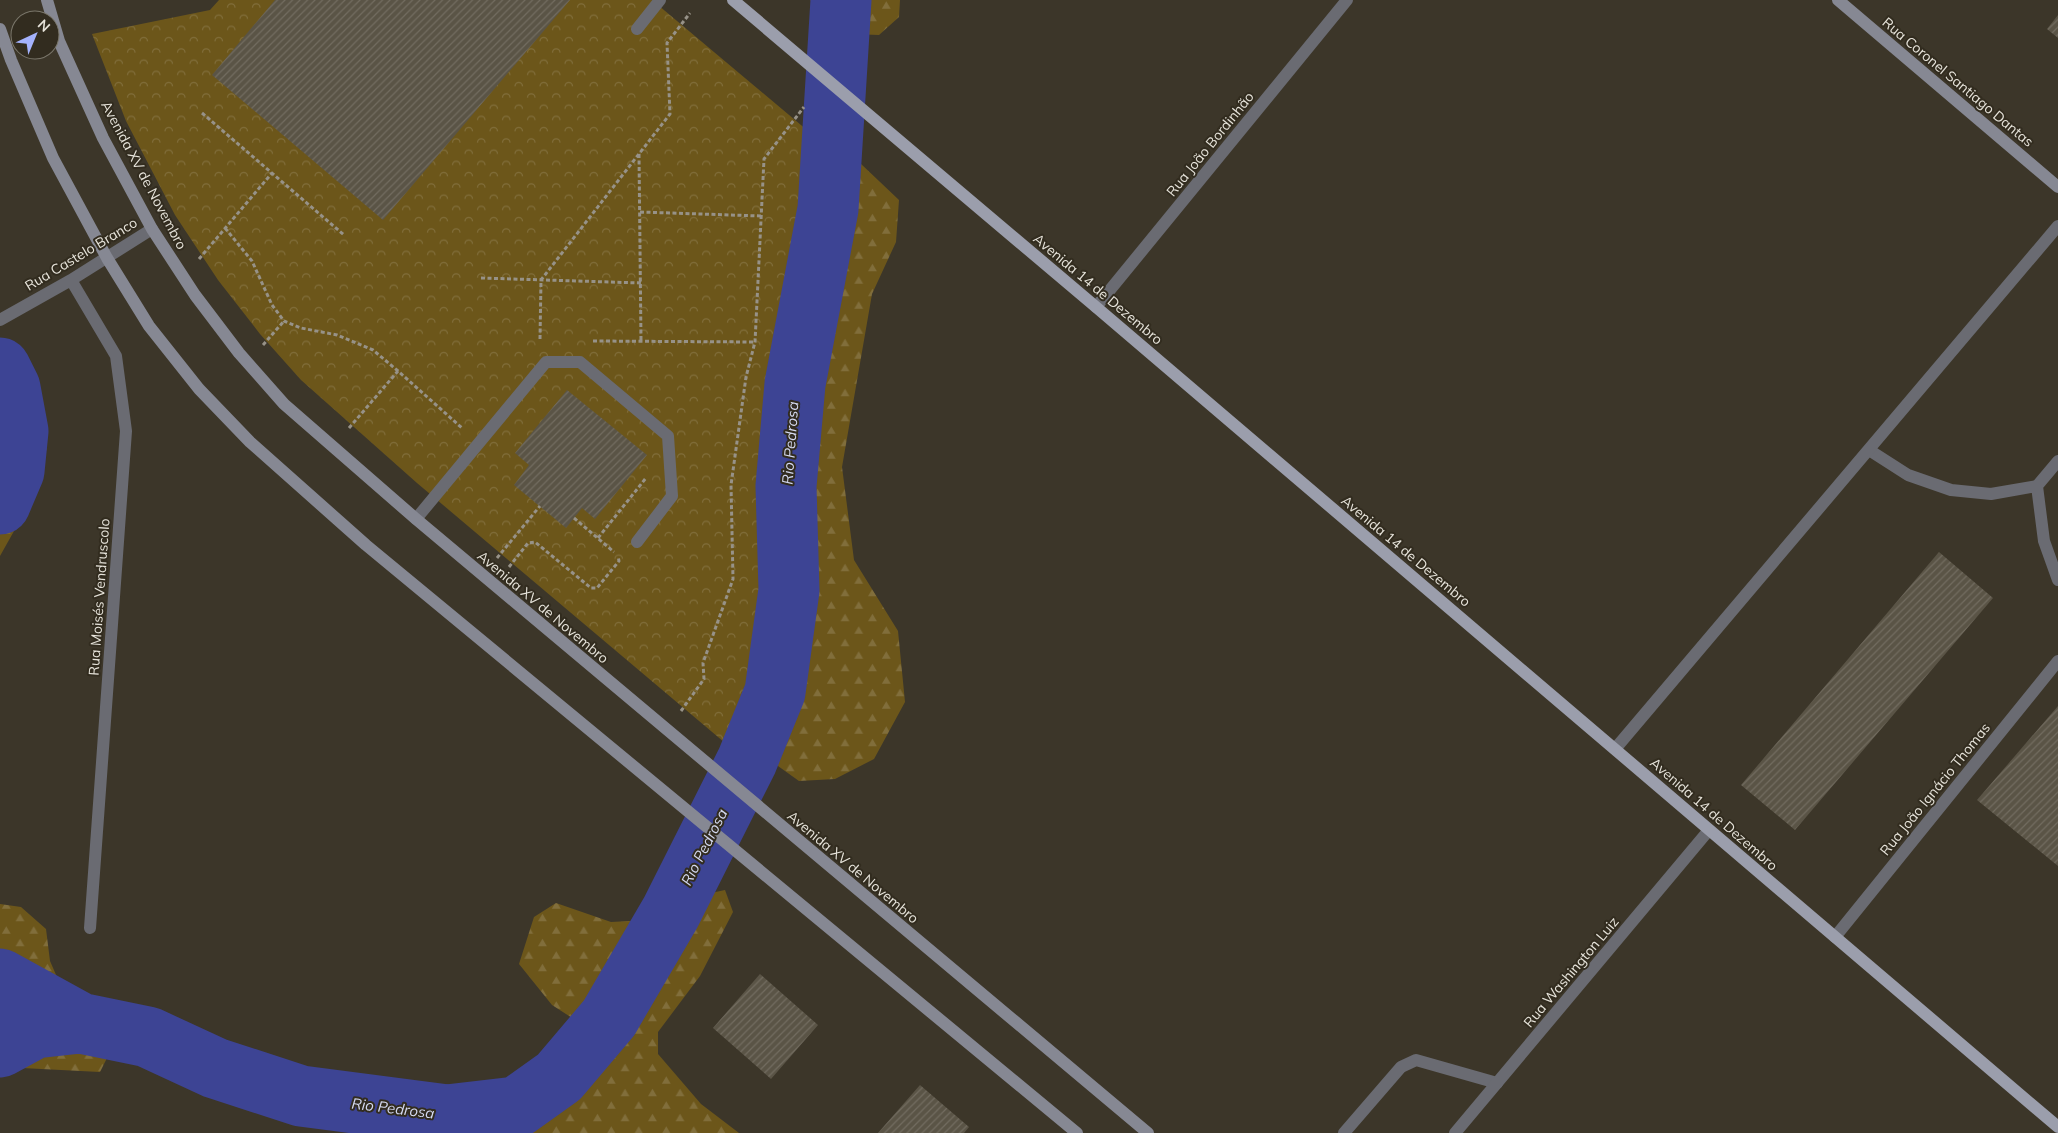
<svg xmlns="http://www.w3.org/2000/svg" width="2058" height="1133" viewBox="0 0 2058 1133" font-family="Mulish,sans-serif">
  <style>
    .forest { fill: url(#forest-firs) }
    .park { fill: url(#park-crowns) }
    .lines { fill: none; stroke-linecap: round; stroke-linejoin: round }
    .river { stroke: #3d4494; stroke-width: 61 }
    .building { fill: url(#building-hatch) }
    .path { stroke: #979288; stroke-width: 3; stroke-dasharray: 4 2.5; stroke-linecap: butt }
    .lane { stroke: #6a6b72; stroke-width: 12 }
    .street { stroke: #6a6b72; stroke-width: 12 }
    .secondary { stroke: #868893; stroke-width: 12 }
    .primary { stroke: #9b9eac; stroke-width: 12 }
    .labels { text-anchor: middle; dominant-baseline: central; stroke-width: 4; stroke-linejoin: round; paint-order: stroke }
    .street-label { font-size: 14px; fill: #e7e4db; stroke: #322c1f }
    .water-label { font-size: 15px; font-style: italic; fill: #d4d9f0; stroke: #322c1f }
  </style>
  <defs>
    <pattern id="forest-firs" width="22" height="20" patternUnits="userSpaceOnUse" patternTransform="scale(1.25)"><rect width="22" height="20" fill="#6c561a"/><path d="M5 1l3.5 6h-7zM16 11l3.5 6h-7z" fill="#816e3b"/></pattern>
    <pattern id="park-crowns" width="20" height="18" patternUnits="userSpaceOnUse" patternTransform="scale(1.25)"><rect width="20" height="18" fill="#6c561a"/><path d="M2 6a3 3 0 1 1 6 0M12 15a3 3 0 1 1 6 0" fill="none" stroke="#816e3b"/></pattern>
    <pattern id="building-hatch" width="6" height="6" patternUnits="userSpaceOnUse" patternTransform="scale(1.25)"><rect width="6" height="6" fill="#5a5446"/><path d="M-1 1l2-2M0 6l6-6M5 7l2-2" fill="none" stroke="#726c60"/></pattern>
  </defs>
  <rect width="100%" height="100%" fill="#3c3629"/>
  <path class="forest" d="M810,0H900L899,17L879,35L853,34Z
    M803,127L840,144L899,200L896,242L872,294L842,467L854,560L898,631L905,702L874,759L835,779L799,781L729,731Z
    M24,424L33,428L47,448L32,499L0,556V454L6,436Z
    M725,890L733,912L700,976L658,1032V1054L701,1104L739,1133H519L560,1112L594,1058L580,1023L552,1005L519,964L534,917L556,903L611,922L648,920L697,896Z
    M0,904L21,907L46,929L50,961L66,998L100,1036L110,1052L100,1072L22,1068L0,1053Z"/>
  <path class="park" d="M219,0H652L820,141L818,202L781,381L773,479L777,589L764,688L737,753L417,483L301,380L260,334L218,280L175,215L126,121L92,34L210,10Z"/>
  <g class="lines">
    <path class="river" d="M0,368L10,388L18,431L14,471L0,504
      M0,979L80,1023L148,1037L215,1068L301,1096L447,1115L517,1107L559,1077L609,1018L671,912L747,761L775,692L789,590L786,486L795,384L828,209L841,0
      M0,1047L35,1028L80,1023"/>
  </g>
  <path class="building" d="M275,0H570L383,220L212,75Z
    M2058,15V38L2047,29Z
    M567,390L647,455L595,519L582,508L566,528L514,485L529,465L515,453Z
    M1939,552L1993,598L1795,830L1741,785Z
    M2058,706V866L1977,800Z
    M760,974L818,1025L771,1079L713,1028Z
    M920,1085L969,1127L964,1133H878Z"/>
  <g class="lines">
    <path class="path" d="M202,113L344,235
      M639,154L641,341
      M640,212L761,216
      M225,228L252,261L272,305L284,321L301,328L337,335L373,350L398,371
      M199,259L272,173
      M481,278L641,283
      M540,339L541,280L670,114L667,43L690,13
      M593,341L754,342
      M263,345L284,321
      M349,428L398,371L462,428
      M574,518L614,552
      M598,538L646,478
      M497,558L540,506
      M509,567L528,543L535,542L591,588H597L619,561L618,556
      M681,711L704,679L703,663L733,579L731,485L746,377L755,342L764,159L804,107"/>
    <path class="lane" d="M637,29L660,0
      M1869,450L1908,475L1951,490L1991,494L2037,486L2058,461
      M2037,486L2044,541L2058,580
      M416,519L546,362H580L668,436L672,496L637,542
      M1344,1133L1401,1067L1416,1060L1497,1083"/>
    <path class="street" d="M71,280L116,356L126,431L90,928
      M1096,307L1347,0
      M0,320L71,280L152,229
      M1615,749L2058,226
      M1835,937L2058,661
      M1455,1133L1709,830"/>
    <path class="secondary" d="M47,0L59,41L103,138L152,229L195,295L239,353L284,404L416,519L1148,1133
      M1838,0L2058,187
      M0,29L11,60L53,158L107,258L149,326L199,389L250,442L366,545L1077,1133"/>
    <path class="primary" d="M733,0L1096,307L2058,1127"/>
  </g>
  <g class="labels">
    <g class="street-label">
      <text transform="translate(1958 82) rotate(40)">Rua Coronel Santiago Dantas</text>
      <text transform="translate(1210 144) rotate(-51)">Rua João Bordinhão</text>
      <text transform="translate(144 175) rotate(62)">Avenida XV de Novembro</text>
      <text transform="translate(81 254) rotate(-31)">Rua Castelo Branco</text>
      <text transform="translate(1098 289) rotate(40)">Avenida 14 de Dezembro</text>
      <text transform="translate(1406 551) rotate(40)">Avenida 14 de Dezembro</text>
      <text transform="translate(99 597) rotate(-86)">Rua Moisés Vendruscolo</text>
      <text transform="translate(543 607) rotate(40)">Avenida XV de Novembro</text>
      <text transform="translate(1935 789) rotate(-51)">Rua João Ignácio Thomas</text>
      <text transform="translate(1714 814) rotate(41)">Avenida 14 de Dezembro</text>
      <text transform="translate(853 867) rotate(40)">Avenida XV de Novembro</text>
      <text transform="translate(1571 972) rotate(-50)">Rua Washington Luiz</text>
    </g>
    <g class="water-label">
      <text transform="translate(790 443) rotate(-86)">Rio Pedrosa</text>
      <text transform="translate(704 847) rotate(-63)">Rio Pedrosa</text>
      <text transform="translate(393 1108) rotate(7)">Rio Pedrosa</text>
    </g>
  </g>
  <g transform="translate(35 35) rotate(44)"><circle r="24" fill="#322c1f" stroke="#7a766a"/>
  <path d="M0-4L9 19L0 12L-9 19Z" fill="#a4b2fc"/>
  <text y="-8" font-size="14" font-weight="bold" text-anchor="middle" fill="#e7e4db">N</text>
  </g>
</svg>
